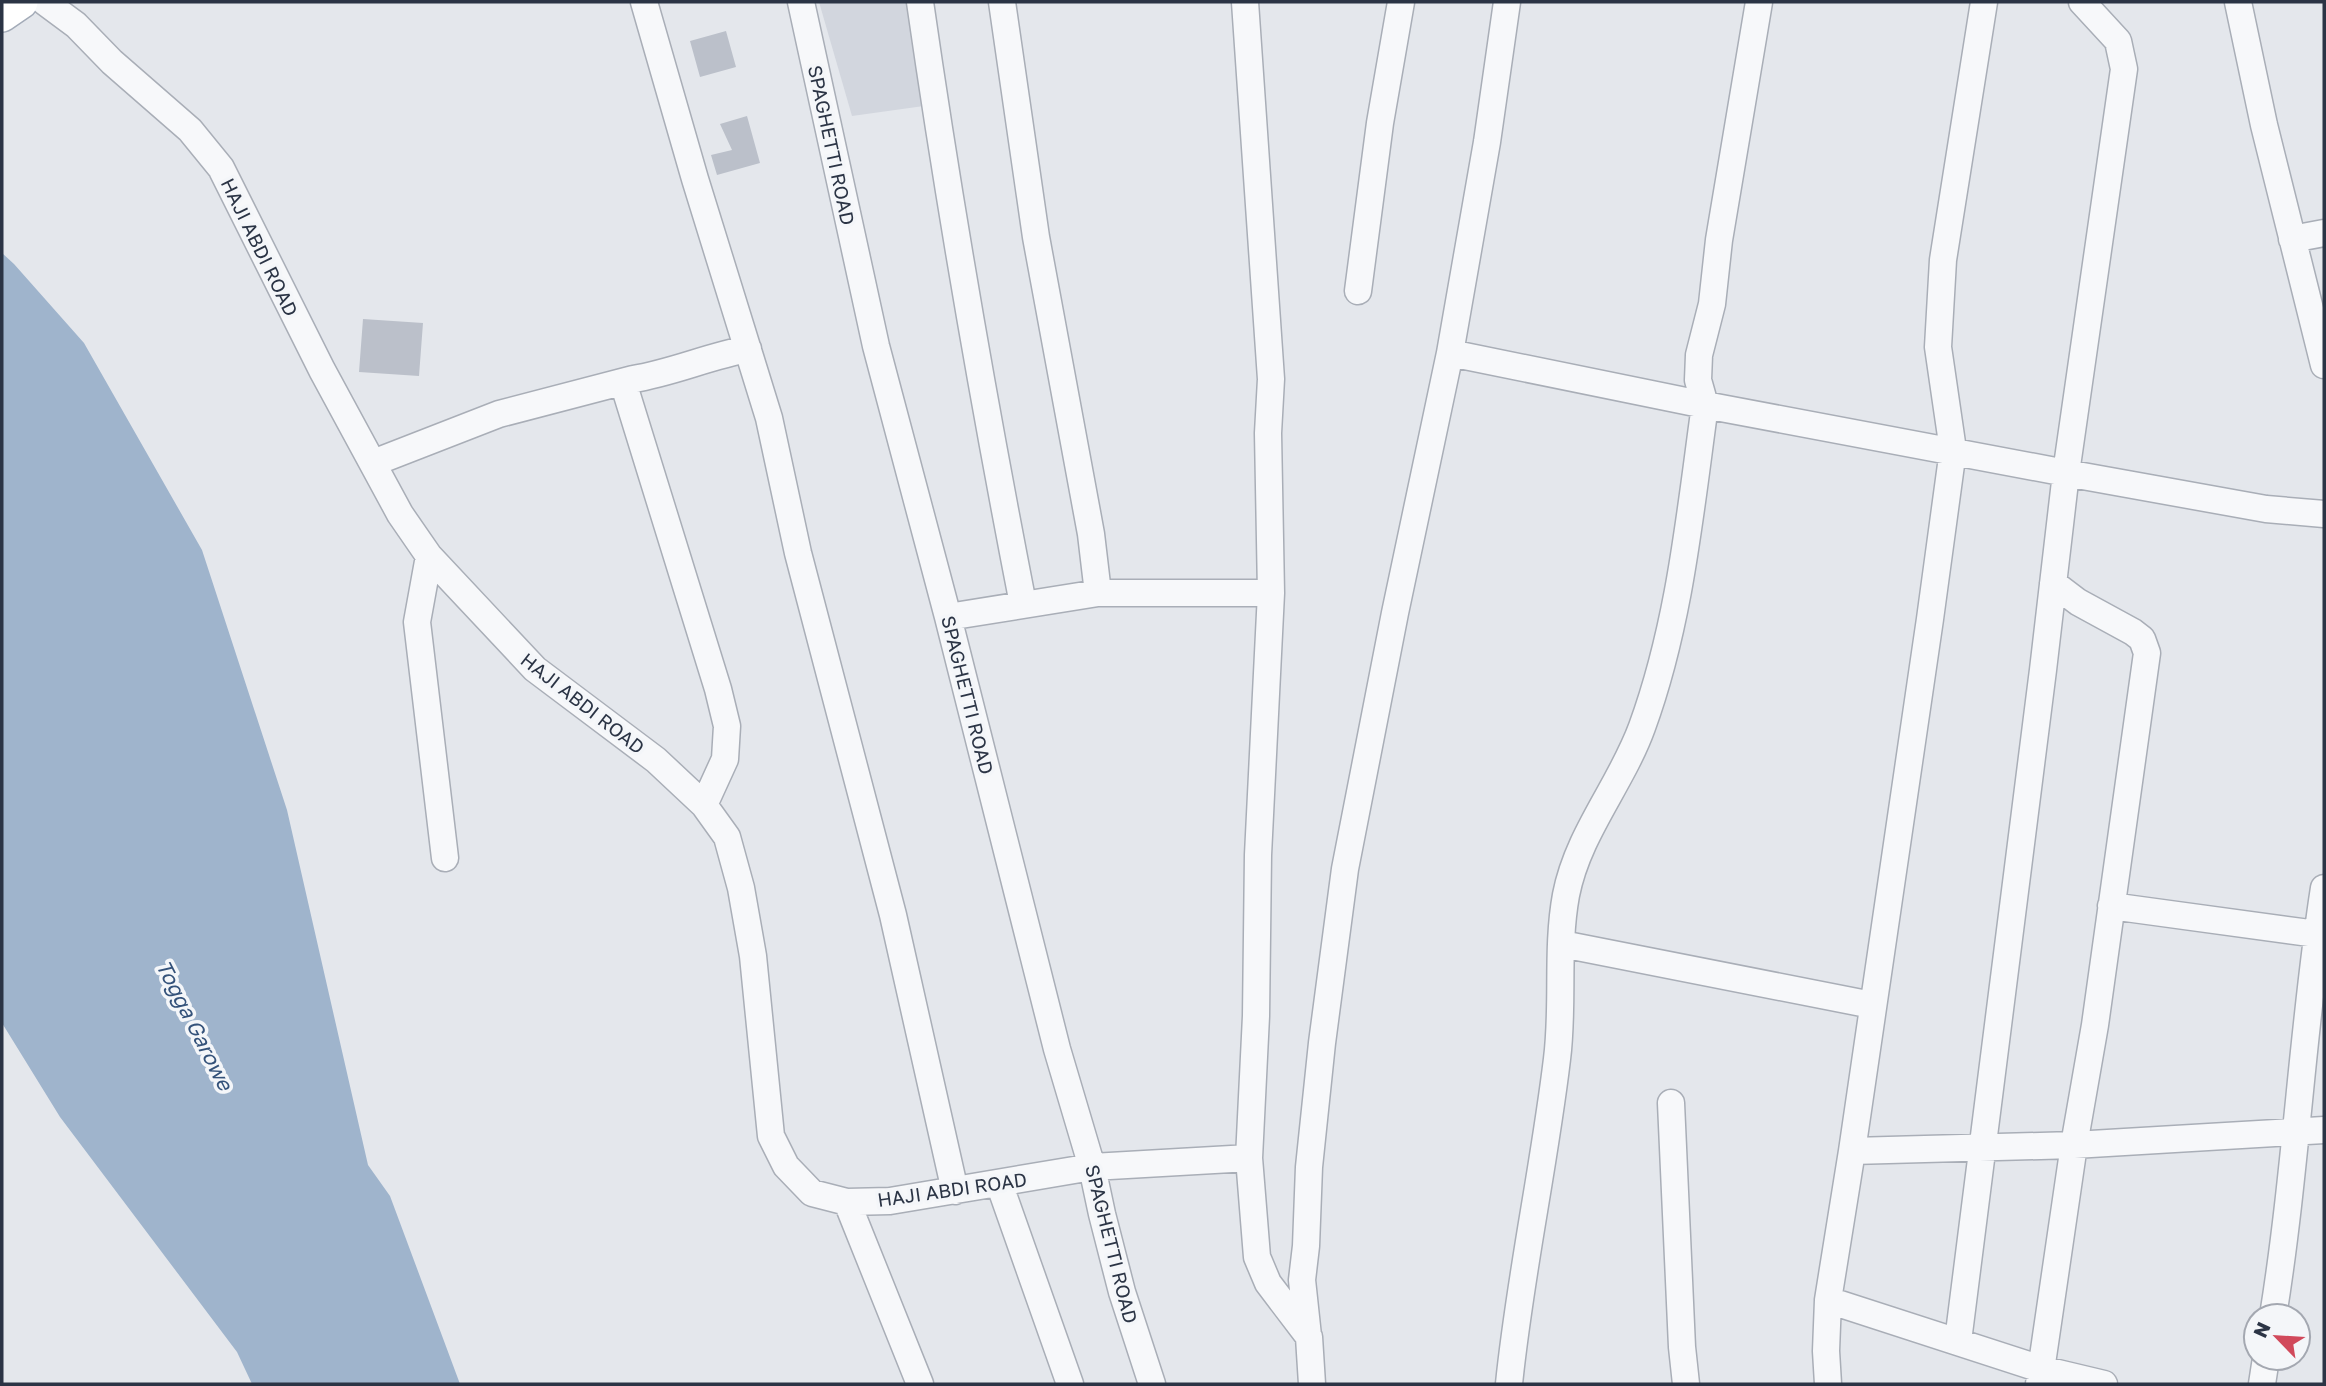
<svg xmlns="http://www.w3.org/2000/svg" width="2326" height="1386" viewBox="0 0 2326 1386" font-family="'Golos Text',sans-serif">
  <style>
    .built { fill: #d2d6de }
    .water { fill: #9fb4cc }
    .building { fill: #bbc0ca }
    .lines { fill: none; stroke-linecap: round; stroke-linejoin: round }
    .minor-casing { stroke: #a9aeb7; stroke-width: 29 }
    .major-casing { stroke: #a3abb8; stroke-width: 36 }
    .minor { stroke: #f7f8fa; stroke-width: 26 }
    .major { stroke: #fff; stroke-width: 33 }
    .labels { text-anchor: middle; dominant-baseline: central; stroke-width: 7; stroke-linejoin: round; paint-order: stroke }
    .street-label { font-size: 19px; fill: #2b3445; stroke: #f4f6f9 }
    .water-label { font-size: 21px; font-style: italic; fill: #34527a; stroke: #f4f6f9 }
  </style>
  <rect width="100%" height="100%" fill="#e4e7ec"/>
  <path class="built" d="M819,2H916L931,105L852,116Z"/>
  <path class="water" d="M2,253L14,264L84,343L202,550L287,810L368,1165L390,1196L460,1384H252L237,1352L60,1117L2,1023Z"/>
  <path class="building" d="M726,31L736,67L700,77L690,41Z
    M747,116L760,163L717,175L711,155L732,150L720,124Z
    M363,319L423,323L419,376L359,372Z"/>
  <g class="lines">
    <g class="minor-casing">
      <path id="minor" d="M45,2L76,25L112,62L190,130L221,168L322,370L400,514L429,556L535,669L656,760L704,805L727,837L741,888L753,956L771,1136L786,1166L812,1193L847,1202L890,1201L1092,1167L1249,1158
        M644,2L695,179L769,418L798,553L893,915L955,1191
        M801,2L876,346L948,617L1057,1049L1092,1167L1102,1214L1122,1292L1152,1384
        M920,2C949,203 984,404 1023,604
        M1002,2L1036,237L1091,534L1098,593
        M1245,2L1271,379L1268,433L1271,593L1258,855L1256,1016L1249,1158L1257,1257L1268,1283L1309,1337L1312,1384
        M2238,2L2264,125L2324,365
        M2292,239L2324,233
        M1358,291L1380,123L1401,2
        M1450,353L1705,405L2066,473L2266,509L2324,514
        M623,382L718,689L727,726L725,759L704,805
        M373,463L499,414L633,379C672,373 709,356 748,349
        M429,556L417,622L445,858
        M948,617L1098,593H1271
        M2111,906L2317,934
        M1562,944L1872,1005
        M1671,1103L1682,1347L1686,1384
        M1852,1151L2074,1145L2324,1130
        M999,1183L1070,1384
        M847,1202L920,1384
        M1828,1300L2041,1369L2104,1384
        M2273,1316C2296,1174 2302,1030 2324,888
        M1308,1336L1302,1280L1306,1246L1309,1167L1322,1043L1345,869L1395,613L1450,353L1487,142L1507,2
        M1958,1341L2043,670L2066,473L2124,69L2118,41L2082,2
        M1509,1384C1520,1275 1544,1168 1557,1059C1564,1005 1556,949 1566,895C1578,833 1621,785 1642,727C1680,623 1690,513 1705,405L1698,380L1699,355L1712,304L1719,240L1759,2
        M1828,1384L1826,1351L1828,1300L1852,1151L1930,619L1953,450L1938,347L1943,260L1984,2
        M2039,1384L2074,1145L2095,1025L2147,653L2142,639L2133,632L2078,602L2053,583
        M2262,1384L2266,1358"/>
    </g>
    <g class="major-casing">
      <path id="major" d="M2,15L21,2"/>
    </g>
    <use href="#minor" class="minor"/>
    <use href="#major" class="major"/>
  </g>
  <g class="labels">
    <g class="street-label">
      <text transform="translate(832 145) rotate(78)">SPAGHETTI ROAD</text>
      <text transform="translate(260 247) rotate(64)">HAJI ABDI ROAD</text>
      <text transform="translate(968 695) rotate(76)">SPAGHETTI ROAD</text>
      <text transform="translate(583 703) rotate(38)">HAJI ABDI ROAD</text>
      <text transform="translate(952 1189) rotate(-8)">HAJI ABDI ROAD</text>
      <text transform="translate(1112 1244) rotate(76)">SPAGHETTI ROAD</text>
    </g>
    <g class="water-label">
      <text transform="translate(195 1025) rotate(63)">Togga Garowe</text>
    </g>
  </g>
  <rect width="2326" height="1386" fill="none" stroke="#2b3445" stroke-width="7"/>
  <g transform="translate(2277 1337) rotate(295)"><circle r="33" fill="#f4f6f9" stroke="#a4a8b1" stroke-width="2"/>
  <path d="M0-5L12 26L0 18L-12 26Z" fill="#d1495b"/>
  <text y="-10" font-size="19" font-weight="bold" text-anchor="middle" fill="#2b3445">N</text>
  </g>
</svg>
